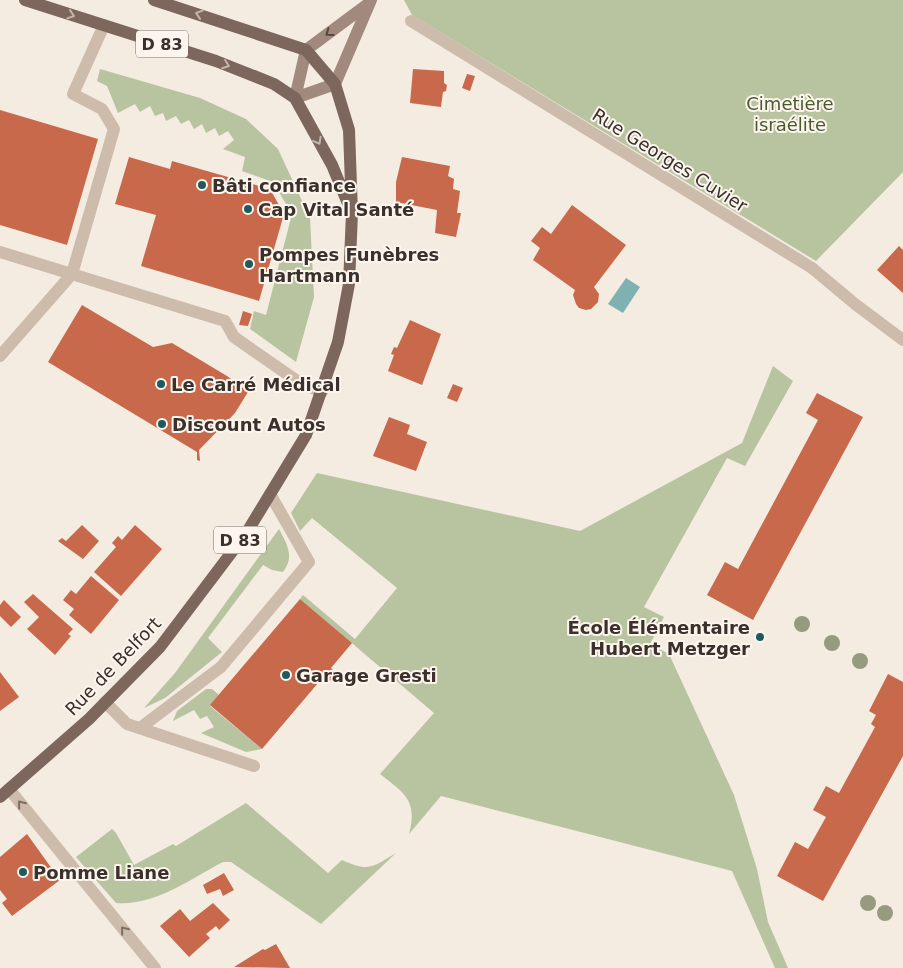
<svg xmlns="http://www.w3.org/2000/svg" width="903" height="968" viewBox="0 0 903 968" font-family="'DejaVu Sans',sans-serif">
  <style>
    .green { fill: #b8c4a0 }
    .water { fill: #7fb0b2 }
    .building { fill: #c8694b }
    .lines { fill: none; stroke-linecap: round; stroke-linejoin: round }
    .lane { stroke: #cdbbac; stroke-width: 12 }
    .street { stroke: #cdbbac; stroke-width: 12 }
    .secondary { stroke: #a18a7d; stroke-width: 12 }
    .primary { stroke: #7d675c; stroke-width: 12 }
    .tree { fill: #969b7f }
    .oneway { stroke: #c2b5ac }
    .oneway2 { stroke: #544640 }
    .oneway3 { stroke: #7d6f65 }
    .poi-dot { fill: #1f5a5e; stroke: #fbf5ee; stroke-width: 2 }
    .labels { text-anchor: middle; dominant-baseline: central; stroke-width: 4; stroke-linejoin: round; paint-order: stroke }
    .shield { fill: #fbf5ee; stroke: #756b66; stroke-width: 1 }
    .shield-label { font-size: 16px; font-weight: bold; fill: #3b302b }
    .park-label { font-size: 18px; fill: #4a5a2e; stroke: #fbf5ee }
    .street-label { font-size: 18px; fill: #3b302b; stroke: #fbf5ee }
    .poi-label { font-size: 18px; font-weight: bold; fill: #3b302b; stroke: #fbf5ee; text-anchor: start }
  </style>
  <rect width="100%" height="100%" fill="#f4ebe1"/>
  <path class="green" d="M404,0H903V172L816,261L412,15Z
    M100,69L200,98L246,119L278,149L310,218L314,297L296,362L250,329L254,311L266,315L292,214L273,182L242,171L245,157L223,149L234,140L228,131L219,136L215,128L206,133L202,124L194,129L189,120L181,124L176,116L166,121L163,113L155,116L150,106L140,112L135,104L118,113L107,86L97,81Z
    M773,366L793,381L745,466L727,458L644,607L664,617L650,644L669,654L734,795L757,869L768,922L788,968H775L732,871L441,796L409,834C418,800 404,793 380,774L434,713L300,599L303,595L355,639L397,588L312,518L300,531L291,513L317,473L580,531L742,443Z
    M279,529C287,544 295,557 283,572L272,570L263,565L208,638L222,652L165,698L144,708L175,673Z
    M206,689H212L219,695L210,706L262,749L246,752L201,733L214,727L207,716L200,719L194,710L173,721L177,711Z
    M246,803L328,873L342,860C368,872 371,868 396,853L321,924L231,862H223C190,879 155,906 116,903L76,857L112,829L116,833L134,865L173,844L176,846Z"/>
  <path class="water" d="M626,278L640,287L623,313L608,304Z"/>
  <path class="building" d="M413,69L444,71V83L447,85L446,91L443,92L441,107L410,103Z
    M467,74L475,76L470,91L462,88Z
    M0,110L98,139L67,245L0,225Z
    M129,157L170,169L172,161L270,189L284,214L259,301L141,266L156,215L115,204Z
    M402,157L450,166L448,176L454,179L453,189L460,191L457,213H461L456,237L435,233L437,210L396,202V182Z
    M572,205L626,245L594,287L599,294L598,302L591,309L586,310L579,308L576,304L573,295L575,290L533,260L540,248L531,241L542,227L551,234Z
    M899,246L903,250V293L877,270Z
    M82,305L153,347L172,343L227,376L248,392L235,413L199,450L200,461L197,460V452L48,362Z
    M243,311L252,314L248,326L239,325Z
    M410,320L441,334L422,385L388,371L394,355L391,354L394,347L397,348Z
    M453,384L463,388L457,402L447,398Z
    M817,393L863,417L753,620L707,595L725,562L738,569L818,420L806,413Z
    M389,417L410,425L407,434L427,442L416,471L373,456Z
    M82,525L99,541L83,559L58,541L62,538L66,541Z
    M135,525L162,549L121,596L94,572L116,547L112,543L118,536L122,540Z
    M91,576L119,600L91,634L69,615L74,609L63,600L71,590L76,594Z
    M33,594L73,629L68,634L71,636L55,655L27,629L39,617L24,602Z
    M300,599L352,643L331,668L336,673L330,681L324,676L262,749L210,705Z
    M4,600L21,617L11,627L0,616V605Z
    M0,672L19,697L0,711Z
    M888,674L903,682V756L823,901L777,876L795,842L808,849L826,817L813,810L826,786L839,793L875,727L871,724L876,715L869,711Z
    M27,834L60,880L12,916L2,903L7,899L0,890V857Z
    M224,873L234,890L223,896L220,889L207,894L203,885Z
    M213,903L230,920L219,930L216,926L206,934L210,938L189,957L160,926L180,909L190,921Z
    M276,944L290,968L234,967L263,949L265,950Z"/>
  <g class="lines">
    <path class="lane" d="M411,21L812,268
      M0,252L225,321L234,337L300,383L322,392
      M0,356L72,274L114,129L102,109L73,94L104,25
      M105,702L127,724L254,766
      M140,728L221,667L309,562L270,494"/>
    <path class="street" d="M812,268L855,304L903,340
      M9,789L155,968"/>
    <path class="secondary" d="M295,98L335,84L371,0
      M295,98L306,50L368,4"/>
    <path class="primary" d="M25,0L216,61L274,84L295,98L332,165L349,206
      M0,797L89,719L160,647L247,532L306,435L338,342L349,284L352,213L349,130L335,84L306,50L154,0"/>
  </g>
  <g class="tree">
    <circle cx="802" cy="624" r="8"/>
    <circle cx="832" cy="643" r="8"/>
    <circle cx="860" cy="661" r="8"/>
    <circle cx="868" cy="903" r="8"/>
    <circle cx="885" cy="913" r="8"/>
  </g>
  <defs><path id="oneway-chevron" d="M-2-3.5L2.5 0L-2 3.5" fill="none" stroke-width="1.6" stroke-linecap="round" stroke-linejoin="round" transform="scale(1.25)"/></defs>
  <g class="oneway">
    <use href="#oneway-chevron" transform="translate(199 14) rotate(-162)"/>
    <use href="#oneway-chevron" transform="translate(71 15) rotate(18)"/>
    <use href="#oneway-chevron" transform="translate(226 65) rotate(20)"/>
    <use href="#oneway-chevron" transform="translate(318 141) rotate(61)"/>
  </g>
  <use class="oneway2" href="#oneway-chevron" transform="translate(329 33) rotate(144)"/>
  <g class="oneway3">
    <use href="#oneway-chevron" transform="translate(21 804) rotate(-129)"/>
    <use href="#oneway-chevron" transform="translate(124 930) rotate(-129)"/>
  </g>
  <g class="poi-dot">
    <circle cx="202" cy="185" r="5"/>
    <circle cx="248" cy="209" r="5"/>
    <circle cx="249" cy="264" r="5"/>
    <circle cx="161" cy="384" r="5"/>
    <circle cx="162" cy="424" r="5"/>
    <circle cx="760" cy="637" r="5"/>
    <circle cx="286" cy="675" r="5"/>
    <circle cx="23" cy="872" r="5"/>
  </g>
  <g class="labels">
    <g class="shield">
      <rect x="136" y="30.5" width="52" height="27" rx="4"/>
      <rect x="214" y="526.5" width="52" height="27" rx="4"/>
    </g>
    <g class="shield-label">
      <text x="162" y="44">D 83</text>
      <text x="240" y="540">D 83</text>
    </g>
    <g class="park-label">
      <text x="790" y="103">Cimetière<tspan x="790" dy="21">israélite</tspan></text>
    </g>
    <g class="street-label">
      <text transform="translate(670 160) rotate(32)">Rue Georges Cuvier</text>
      <text transform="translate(113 666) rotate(-46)">Rue de Belfort</text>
    </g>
    <g class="poi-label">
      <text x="212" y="185">Bâti confiance</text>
      <text x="258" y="209">Cap Vital Santé</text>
      <text x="259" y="254">Pompes Funèbres<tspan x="259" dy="21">Hartmann</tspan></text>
      <text x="171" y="384">Le Carré Médical</text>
      <text x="172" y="424">Discount Autos</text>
      <text x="750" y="627" text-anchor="end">École Élémentaire<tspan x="750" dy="21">Hubert Metzger</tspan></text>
      <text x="296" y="675">Garage Gresti</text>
      <text x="33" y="872">Pomme Liane</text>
    </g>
  </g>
</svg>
